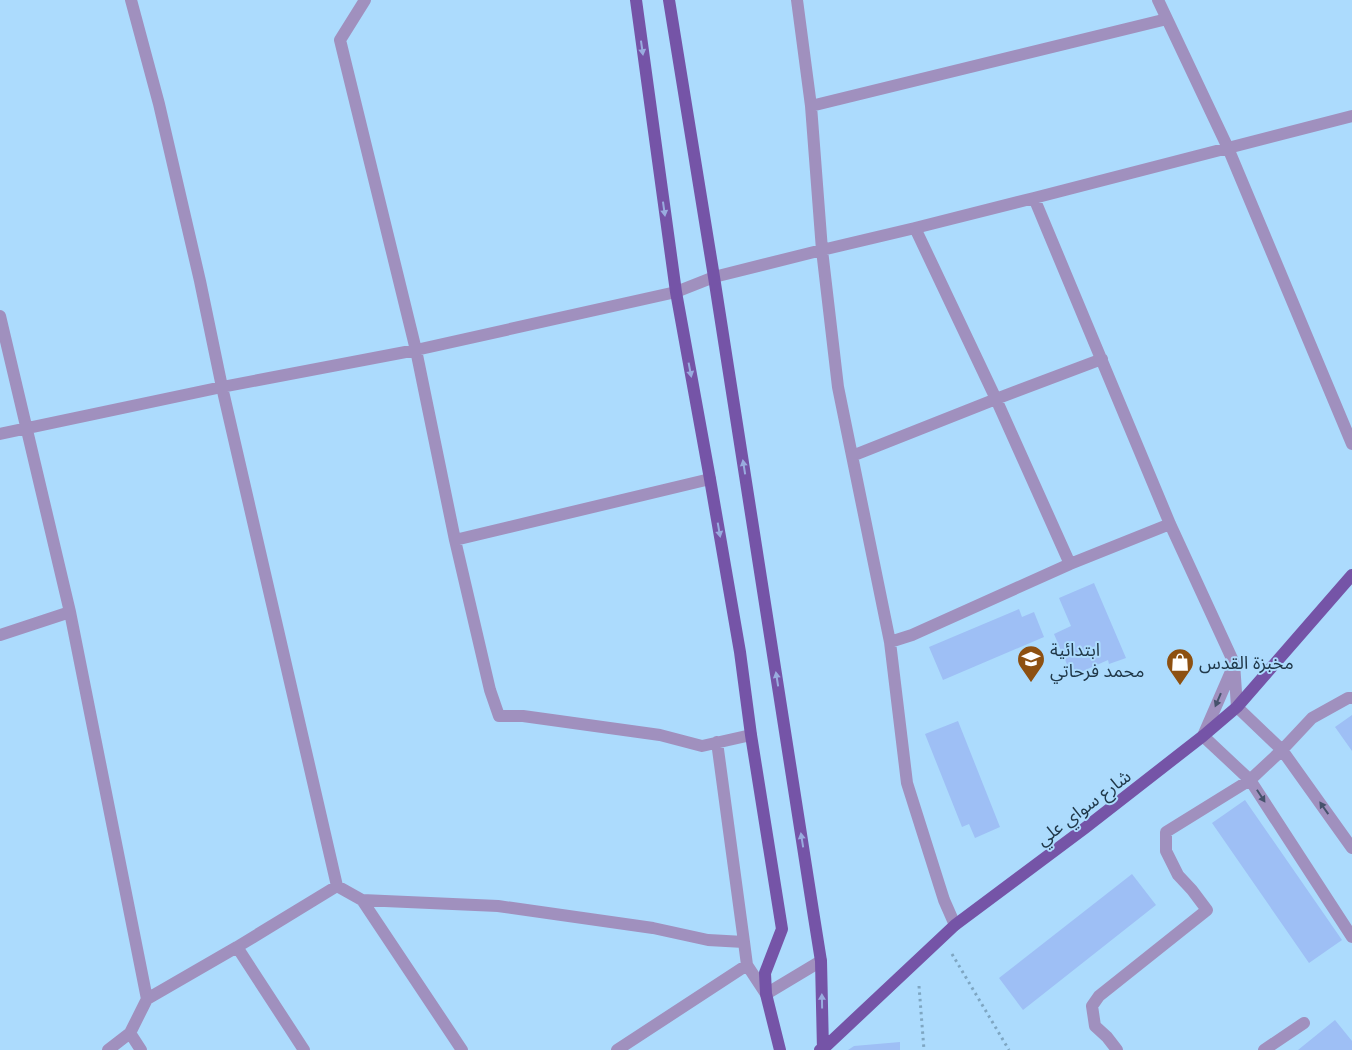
<svg xmlns="http://www.w3.org/2000/svg" width="1352" height="1050" viewBox="0 0 1352 1050" font-family="'Noto Serif','Noto Sans Arabic',serif">
  <style>
    .building { fill: #9ebff5 }
    .lines { fill: none; stroke-linecap: round; stroke-linejoin: round }
    .path { stroke: #7ea6c2; stroke-width: 3; stroke-dasharray: 2.5 4; stroke-linecap: butt }
    .minor { stroke: #a090be; stroke-width: 12 }
    .major { stroke: #7554a7; stroke-width: 12 }
    .oneway { fill: #99acdf }
    .oneway2 { fill: #46526c }
    .labels { text-anchor: middle; dominant-baseline: central; stroke-width: 4; stroke-linejoin: round; paint-order: stroke }
    .poi-label { font-size: 18px; fill: #203849; stroke: #acdbfd; text-anchor: start }
    .street-label { font-size: 18px; fill: #203849; stroke: #acdbfd }
  </style>
  <rect width="100%" height="100%" fill="#acdbfd"/>
  <path class="building" d="M1094,583L1126,658L1109,664L1108,660L1072,676L1054,634L1071,626L1059,598Z
    M1019,609L1022,617L1034,612L1044,637L943,680L929,647Z
    M1352,715V751L1335,727Z
    M958,721L1000,827L975,838L969,824L962,827L925,734Z
    M1245,800L1342,940L1309,963L1212,823Z
    M1132,874L1156,905L1023,1010L999,978Z
    M1335,1020L1352,1041V1050H1298Z
    M900,1042V1050H848L854,1046Z"/>
  <g class="lines">
    <path class="path" d="M952,954L1009,1050
      M919,986L924,1050"/>
    <path class="minor" d="M131,0L159,104L200,281L222,387L337,886L237,947L147,999
      M365,0L340,40L416,350L455,540L490,690L499,716H523L660,735L702,746L751,735
      M797,0L811,106L822,250L838,387L890,642L907,783L944,900L955,925
      M1158,0L1228,148L1352,444
      M811,106L1167,19
      M1034,198L1170,524L1234,663L1237,707L1282,750L1352,848
      M915,228L996,399L1070,564
      M0,316L70,612L147,999L130,1033L108,1050
      M0,434L222,387L416,350L676,292L714,277L822,250L915,228L1034,198L1352,116
      M852,456L996,399L1102,359
      M455,540L710,479
      M0,635L70,612
      M890,642L912,635L1070,564L1170,524
      M1233,667L1203,736L1250,780L1352,937
      M717,742L744,942
      M337,886L362,900L498,906L653,928L708,940L744,942L747,965
      M362,900L462,1050
      M237,947L304,1050
      M130,1033L141,1050
      M617,1050L747,965L766,994L821,961
      M1117,1050L1107,1037L1095,1026L1092,1006L1099,996L1207,910L1192,890L1178,875L1166,851V832L1250,780L1282,750L1312,718L1348,698H1352
      M1264,1050L1304,1023"/>
    <path class="major" d="M636,0L676,292L710,479L740,652L751,735L782,929L765,973L766,994L780,1050
      M669,0L714,277L813,911L821,961L823,1050
      M820,1050L823,1049L955,925L1085,828L1203,736L1237,707L1352,575"/>
  </g>
  <defs><path id="oneway-solid" d="M-6-.8H1V-3.2L6.5 0L1 3.2V.8H-6Z" transform="scale(1.25)"/></defs>
  <g class="oneway">
    <use href="#oneway-solid" transform="translate(642 48) rotate(82)"/>
    <use href="#oneway-solid" transform="translate(664 209) rotate(82)"/>
    <use href="#oneway-solid" transform="translate(690 370) rotate(79)"/>
    <use href="#oneway-solid" transform="translate(744 467) rotate(-99)"/>
    <use href="#oneway-solid" transform="translate(719 530) rotate(80)"/>
    <use href="#oneway-solid" transform="translate(777 679) rotate(-99)"/>
    <use href="#oneway-solid" transform="translate(802 840) rotate(-99)"/>
    <use href="#oneway-solid" transform="translate(822 1001) rotate(-91)"/>
  </g>
  <g class="oneway2">
    <use href="#oneway-solid" transform="translate(1218 700) rotate(113)"/>
    <use href="#oneway-solid" transform="translate(1261 796) rotate(57)"/>
    <use href="#oneway-solid" transform="translate(1324 808) rotate(-125)"/>
  </g>
  <defs>
    <g id="school-pin" transform="scale(1.4375)"><path d="M0 17L-7.5 6A9.5 9.5 0 1 1 7.5 6Z" fill="#8d5011" stroke="#acdbfd"/><path d="M0-5L7-2L0 1L-7-2ZM-4 1L0 2.5L4 1V4Q0 6-4 4Z" fill="#fff"/></g>
    <g id="shop-pin" transform="scale(1.4375)"><path d="M0 17L-7.5 6A9.5 9.5 0 1 1 7.5 6Z" fill="#8d5011" stroke="#acdbfd"/><path d="M-5-2.5h2.3a2.7 3.5 0 0 1 5.4 0H5L5.5 6h-11ZM-1.5-2.5h3a1.5 2.3 0 0 0-3 0Z" fill="#fff"/></g>
  </defs>
  <g fill-rule="evenodd">
    <use href="#school-pin" x="1031" y="659"/>
    <use href="#shop-pin" x="1180" y="662"/>
  </g>
  <g class="labels">
    <g class="poi-label">
      <text x="1050" y="649">ابتدائية<tspan x="1050" dy="21">محمد فرحاتي</tspan></text>
      <text x="1199" y="662">مخبزة القدس</text>
    </g>
    <g class="street-label">
      <text transform="translate(1083 807) rotate(-37)">شارع سواي علي</text>
    </g>
  </g>
</svg>
